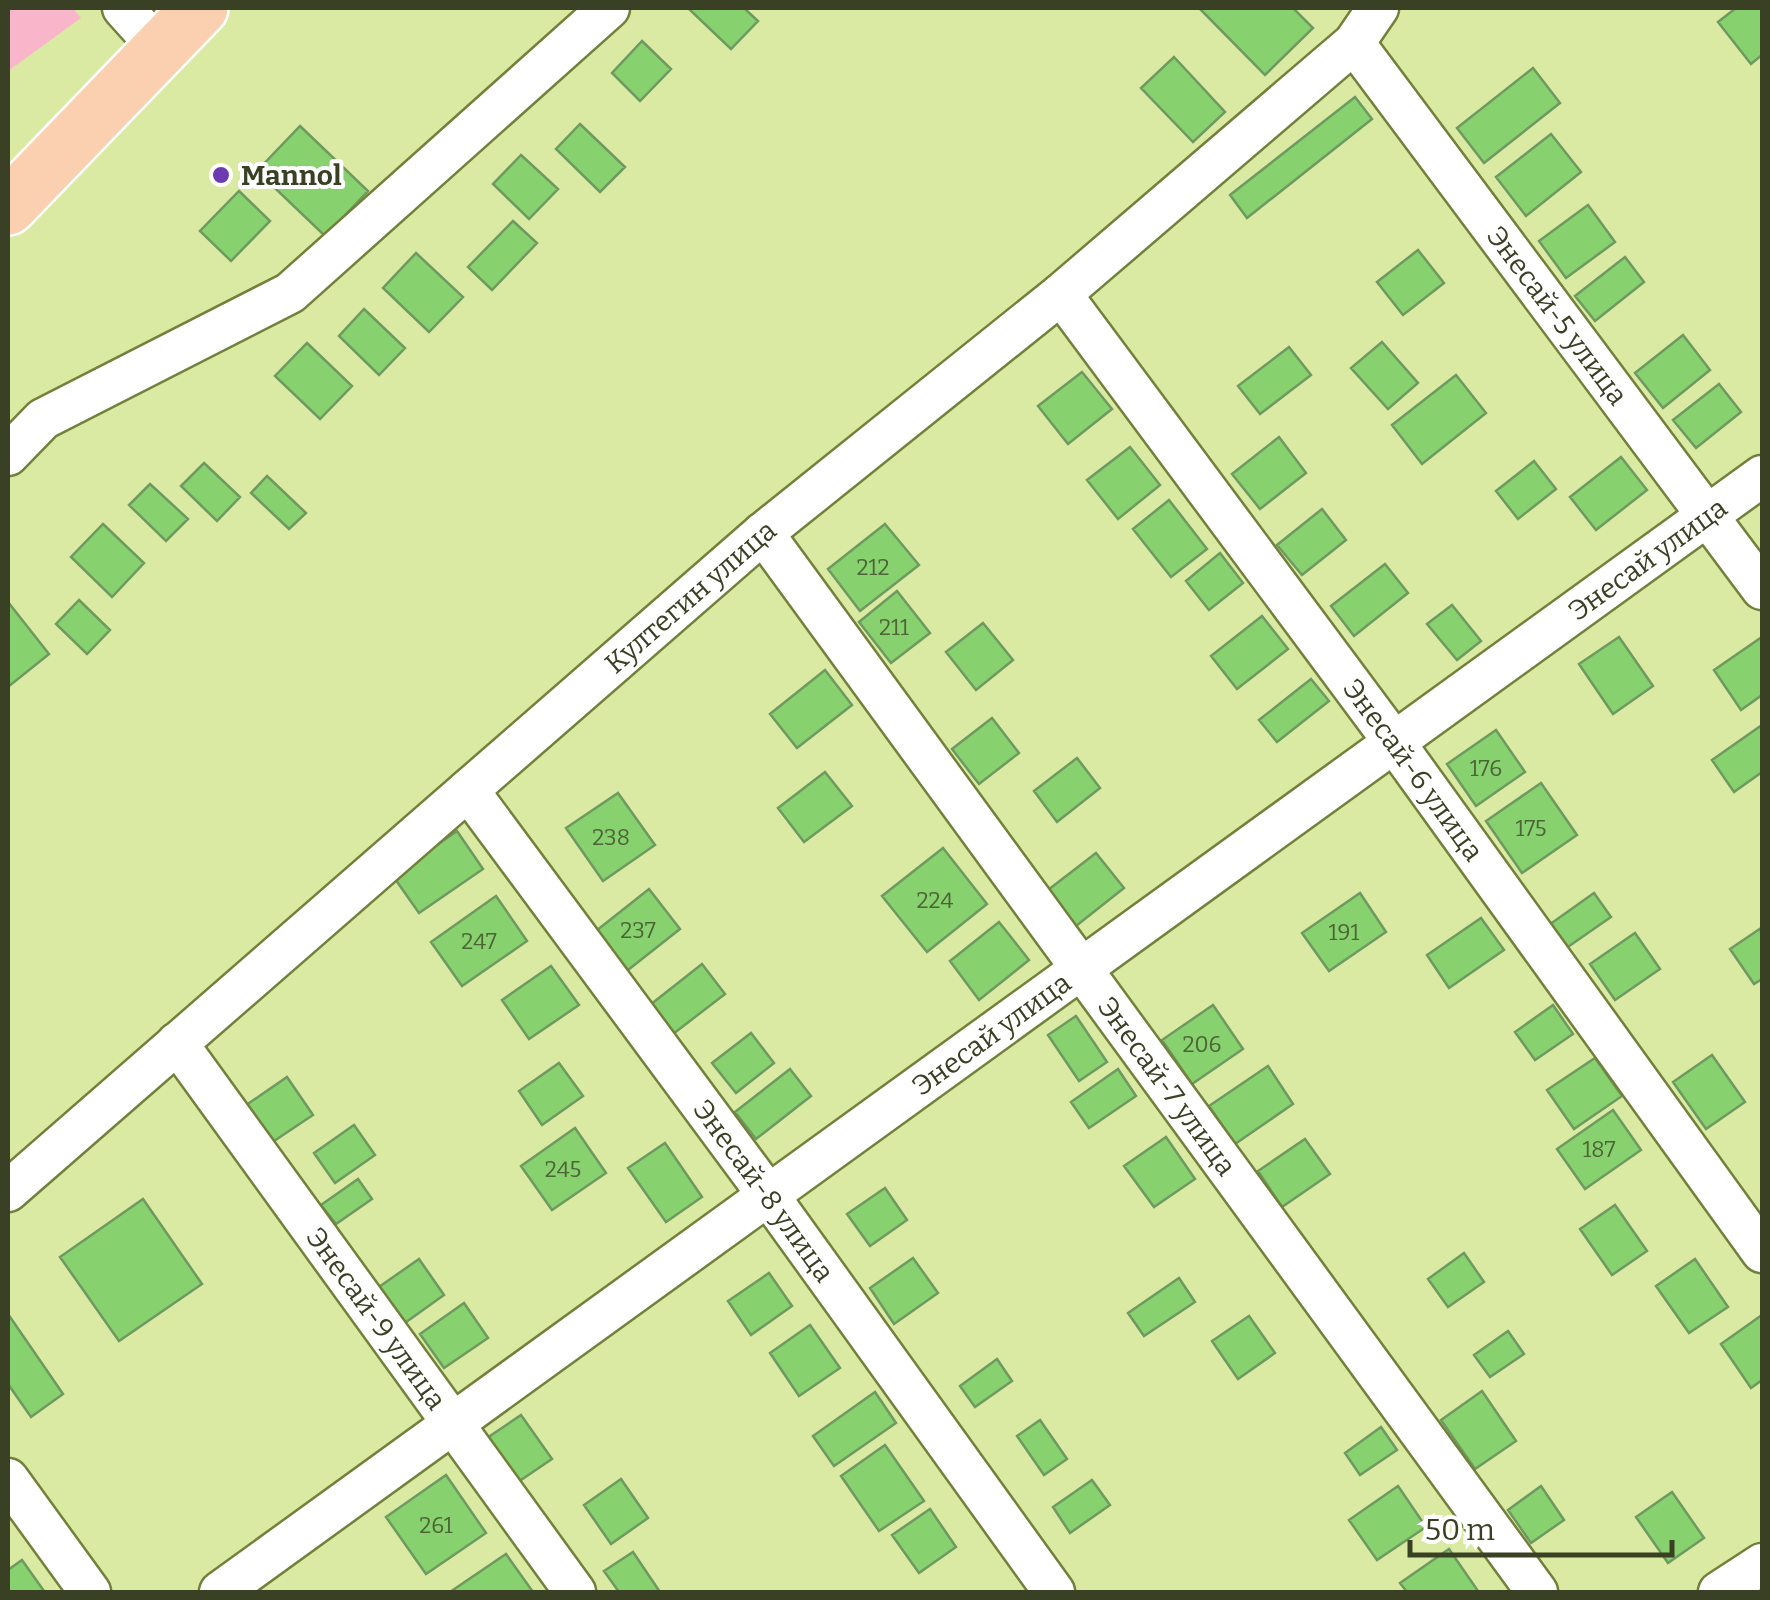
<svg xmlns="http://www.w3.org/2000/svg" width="1770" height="1600" viewBox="0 0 1770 1600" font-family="Bitter,serif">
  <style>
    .green { fill: #f9b6cb }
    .building { fill: #87d26e; stroke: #6e9960; stroke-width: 2.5 }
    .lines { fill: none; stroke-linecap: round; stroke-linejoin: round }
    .minor-casing { stroke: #73803b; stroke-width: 45 }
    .primary-casing { stroke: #fff; stroke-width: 60 }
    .minor { stroke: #fff; stroke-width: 40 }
    .primary { stroke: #fad0b0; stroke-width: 55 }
    .poi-dot { fill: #6c3bb2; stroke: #fff; stroke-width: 4 }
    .labels { text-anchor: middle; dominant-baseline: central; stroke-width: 8; stroke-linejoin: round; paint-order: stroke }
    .number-label { font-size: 22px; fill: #4d6436 }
    .poi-label { font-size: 28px; font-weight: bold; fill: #3a4023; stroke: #fff; text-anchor: start }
    .street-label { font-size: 28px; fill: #3a4023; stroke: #fff }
  </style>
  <rect width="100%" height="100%" fill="#daeaa2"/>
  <path class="green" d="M8,8H73L81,18L8,71Z"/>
  <path class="building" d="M692,8H744L758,21L731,49L690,10Z
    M1199,8H1293L1313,28L1265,75Z
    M1736,8H1762V55L1751,64L1718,22Z
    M642,41L671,69L640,101L612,73Z
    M1174,57L1225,112L1193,142L1141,88Z
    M1533,68L1560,103L1484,163L1457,128Z
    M1355,97L1372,119L1247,218L1230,195Z
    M580,124L625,167L600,192L556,149Z
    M300,126L368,191L325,236L257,171Z
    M1551,134L1581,172L1526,216L1496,177Z
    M521,155L558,189L529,219L493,184Z
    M239,191L270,221L231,261L200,231Z
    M1588,205L1615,242L1566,278L1539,241Z
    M513,221L537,243L492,290L468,267Z
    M1418,250L1444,283L1403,315L1377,282Z
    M416,253L463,297L429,332L383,288Z
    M1625,257L1644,282L1595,321L1575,296Z
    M364,309L405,348L379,375L339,336Z
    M1683,335L1710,370L1663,408L1635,373Z
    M1382,342L1418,383L1388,409L1351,368Z
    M307,343L352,386L320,419L275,376Z
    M1289,347L1311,375L1260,414L1238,386Z
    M1082,372L1112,409L1068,444L1038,406Z
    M1456,375L1486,413L1422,464L1392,425Z
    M1719,384L1741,412L1696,448L1673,420Z
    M1279,437L1306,473L1260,509L1232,474Z
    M1130,447L1160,485L1118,519L1087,480Z
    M1621,457L1647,490L1596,530L1570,497Z
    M1534,461L1556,489L1518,519L1496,491Z
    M204,463L240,497L217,521L181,486Z
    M267,476L306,513L289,529L251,493Z
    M150,484L188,519L166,541L129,505Z
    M1169,500L1207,549L1171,577L1133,529Z
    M1322,509L1346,540L1302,575L1277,545Z
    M103,524L144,563L112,597L71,557Z
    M885,524L919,565L860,611L828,569Z
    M1220,553L1243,583L1209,610L1186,581Z
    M1385,564L1408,593L1354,636L1331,606Z
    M897,591L930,633L891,663L859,622Z
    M79,600L110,630L87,654L56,624Z
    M8,602L49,654L8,687Z
    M1452,605L1481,641L1457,660L1427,624Z
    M1262,616L1288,649L1237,689L1211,656Z
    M983,623L1013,660L976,690L946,652Z
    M1619,637L1653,686L1613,714L1579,664Z
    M1762,637V695L1741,710L1714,670Z
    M825,670L852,705L797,748L770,714Z
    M1311,679L1329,701L1277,742L1259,720Z
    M992,718L1019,753L979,784L952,749Z
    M1762,725V772L1734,792L1712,760Z
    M1496,730L1525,772L1476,806L1447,764Z
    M1077,758L1100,788L1057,822L1034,791Z
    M825,772L852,806L804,842L778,808Z
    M1541,783L1577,835L1522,873L1486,821Z
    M618,793L655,845L603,881L566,828Z
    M457,831L483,869L419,913L393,876Z
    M943,848L987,904L927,952L882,896Z
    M1096,853L1124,888L1076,926L1048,890Z
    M649,889L680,929L628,970L596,931Z
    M1360,893L1386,932L1329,971L1302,933Z
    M1594,893L1611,917L1562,951L1546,927Z
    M496,896L527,941L462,986L431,942Z
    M1481,918L1504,950L1449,988L1427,955Z
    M999,922L1029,960L979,1000L950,961Z
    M1761,928L1762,979L1754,984L1730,949Z
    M1635,933L1660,969L1615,1000L1590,964Z
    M702,964L725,994L673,1034L650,1005Z
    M551,966L579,1005L529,1039L502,1000Z
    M1213,1005L1243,1049L1192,1084L1162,1040Z
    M1553,1005L1573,1034L1535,1060L1515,1032Z
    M1076,1016L1107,1062L1079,1081L1048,1035Z
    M751,1033L774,1063L736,1093L712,1063Z
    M1712,1055L1745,1102L1706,1129L1673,1082Z
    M1595,1058L1622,1096L1574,1129L1547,1090Z
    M559,1063L583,1096L542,1125L519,1091Z
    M1268,1066L1293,1104L1235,1144L1209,1106Z
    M790,1069L811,1096L756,1139L735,1112Z
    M1118,1069L1136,1096L1089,1128L1071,1102Z
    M287,1077L313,1115L268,1145L242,1108Z
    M1613,1110L1641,1150L1585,1189L1557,1149Z
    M354,1125L375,1155L335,1183L314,1153Z
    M575,1128L606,1173L552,1210L521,1166Z
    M1166,1137L1195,1179L1154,1207L1124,1166Z
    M1305,1139L1330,1174L1282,1207L1258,1171Z
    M665,1143L702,1197L666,1222L628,1168Z
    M358,1179L372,1199L336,1224L321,1205Z
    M885,1188L907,1220L870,1246L847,1214Z
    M143,1199L202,1284L119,1341L60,1257Z
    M1615,1205L1647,1251L1612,1275L1580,1229Z
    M1464,1253L1484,1282L1448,1307L1428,1279Z
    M913,1258L938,1293L894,1324L870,1288Z
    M419,1259L444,1295L402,1325L376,1289Z
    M1695,1259L1728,1307L1689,1333L1656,1286Z
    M769,1273L792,1306L751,1335L728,1301Z
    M1179,1278L1195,1302L1144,1336L1128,1313Z
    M464,1303L488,1338L444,1368L420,1334Z
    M8,1314L63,1394L31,1417L8,1384Z
    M1762,1315V1380L1751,1388L1721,1344Z
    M1249,1316L1275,1353L1238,1379L1212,1341Z
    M810,1325L840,1368L799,1396L770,1353Z
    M1508,1331L1524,1354L1490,1377L1474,1355Z
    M997,1359L1012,1381L975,1407L960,1386Z
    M1482,1391L1516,1441L1475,1469L1441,1420Z
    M875,1392L896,1423L834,1466L813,1436Z
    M521,1415L552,1459L518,1482L487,1438Z
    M1040,1420L1067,1459L1044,1475L1017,1436Z
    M1381,1427L1397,1450L1360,1475L1345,1453Z
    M885,1445L924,1501L879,1531L841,1476Z
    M446,1475L486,1533L426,1574L386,1517Z
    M621,1479L648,1518L611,1544L584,1505Z
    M1092,1480L1110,1505L1070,1533L1053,1507Z
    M1398,1486L1426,1527L1377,1560L1349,1520Z
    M1541,1486L1564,1520L1531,1543L1508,1510Z
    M1672,1492L1704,1538L1668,1563L1636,1517Z
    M930,1509L956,1547L919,1573L892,1535Z
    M1449,1549L1478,1591L1407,1592L1400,1583Z
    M633,1552L660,1592H619L604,1571Z
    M506,1554L533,1592H450Z
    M22,1560L44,1591L42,1592H8V1570Z"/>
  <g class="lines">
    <g class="minor-casing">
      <g id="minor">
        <path d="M123,8L160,49"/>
        <path id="s1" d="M1354,43L1762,589"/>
        <path id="s2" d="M1061,294L1394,742L1762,1252"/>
        <path d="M8,455L43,419L290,293L609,8"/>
        <path id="s3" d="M763,533L1537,1592"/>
        <path id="s4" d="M468,790L768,1195L1054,1592"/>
        <path id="s5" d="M177,1043L575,1592"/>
        <path id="s6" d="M8,1191L763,533L1061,294L1354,43L1378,8"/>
        <path d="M8,1479L90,1592"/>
        <path id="s7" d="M220,1592L1762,476"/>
        <path d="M1719,1592L1762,1564"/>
      </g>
    </g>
    <g class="primary-casing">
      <path id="primary" d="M8,207L200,8"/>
    </g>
    <use href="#minor" class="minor"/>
    <use href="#primary" class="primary"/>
  </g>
  <circle class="poi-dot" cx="221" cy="175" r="10"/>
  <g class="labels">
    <g class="number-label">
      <text x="873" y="567">212</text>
      <text x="894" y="627">211</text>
      <text x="1486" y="768">176</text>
      <text x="1531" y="828">175</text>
      <text x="611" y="837">238</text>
      <text x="935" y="900">224</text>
      <text x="638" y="930">237</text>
      <text x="1344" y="932">191</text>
      <text x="479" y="941">247</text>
      <text x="1202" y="1044">206</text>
      <text x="1599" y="1149">187</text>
      <text x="563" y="1169">245</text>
      <text x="436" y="1525">261</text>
    </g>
    <g class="poi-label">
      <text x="241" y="175">Mannol</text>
    </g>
    <g class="street-label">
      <text stroke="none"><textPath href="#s1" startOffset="340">Энесай-5 улица</textPath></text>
      <text stroke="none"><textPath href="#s7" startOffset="1762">Энесай улица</textPath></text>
      <text stroke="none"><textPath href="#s6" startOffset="905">Култегин улица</textPath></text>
      <text stroke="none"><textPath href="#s2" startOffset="592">Энесай-6 улица</textPath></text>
      <text stroke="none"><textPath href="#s7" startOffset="952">Энесай улица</textPath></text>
      <text stroke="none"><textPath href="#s3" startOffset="685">Энесай-7 улица</textPath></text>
      <text stroke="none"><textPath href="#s4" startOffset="498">Энесай-8 улица</textPath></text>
      <text stroke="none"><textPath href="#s5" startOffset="340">Энесай-9 улица</textPath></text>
    </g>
  </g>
  <rect width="1770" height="1600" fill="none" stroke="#3a4023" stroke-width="20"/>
  <path d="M1410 1540v15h262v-15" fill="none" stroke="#3a4023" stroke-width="5"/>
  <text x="1425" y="1540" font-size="30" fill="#3a4023" stroke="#ffffff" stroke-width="8" paint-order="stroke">50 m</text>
</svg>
